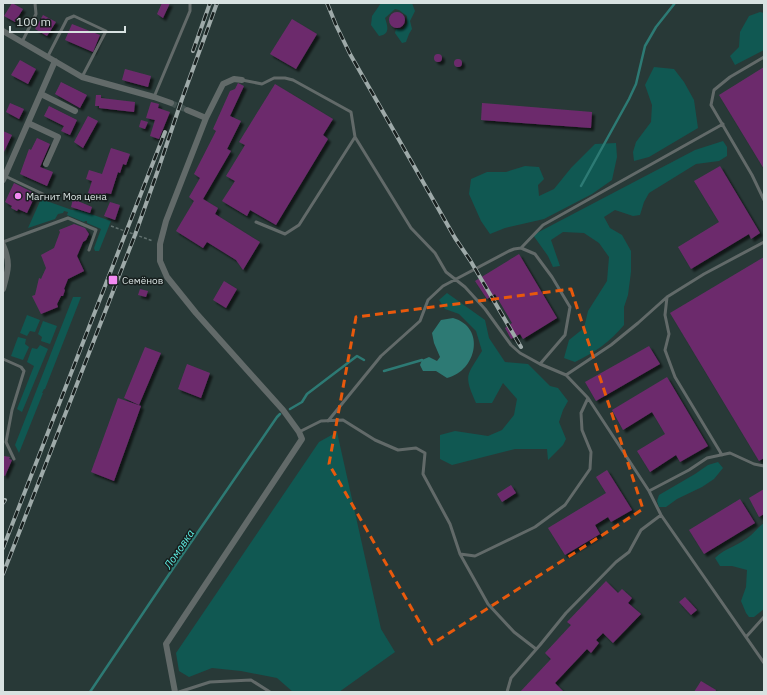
<svg xmlns="http://www.w3.org/2000/svg" width="767" height="695" viewBox="0 0 767 695" font-family="'IBM Plex Sans',sans-serif">
  <style>
    .green { fill: #105852 }
    .water { fill: #2d7a74 }
    .lines { fill: none; stroke-linecap: round; stroke-linejoin: round }
    .stream { stroke: #2d7a74; stroke-width: 2.5 }
    .building { fill: #6c2c6c; filter: url(#shadow) }
    .street-tunnel { stroke: #425250; stroke-width: 6; stroke-dasharray: 6 3; stroke-linecap: butt }
    .path { stroke: #62716f; stroke-width: 1.5; stroke-dasharray: 3 2; stroke-linecap: butt }
    .lane { stroke: #626a69; stroke-width: 3 }
    .street { stroke: #626a69; stroke-width: 6 }
    .rail-casing { stroke: #9eaaa9; stroke-width: 4 }
    .rail { stroke: #171f1e; stroke-width: 2.5; stroke-dasharray: 8; stroke-linecap: butt }
    .marked { fill: none; stroke: #e8590c; stroke-width: 3; stroke-dasharray: 8 5; stroke-linejoin: round }
    .poi-dot { fill: #f38af2; stroke: #171f1e; stroke-width: 1.5 }
    .labels { text-anchor: middle; dominant-baseline: central; stroke-width: 3; stroke-linejoin: round; paint-order: stroke }
    .poi-label { font-size: 10px; fill: #d8e2e1; stroke: #171f1e; text-anchor: start }
    .water-label { font-size: 11px; font-style: italic; fill: #5dede2; stroke: #171f1e }
  </style>
  <defs>
    <filter id="shadow"><feDropShadow dx="3" dy="3" stdDeviation="1" flood-color="#0009"/></filter>
  </defs>
  <rect width="100%" height="100%" fill="#283937"/>
  <path class="green" d="M381,3H412L415,11L410,21L412,29L409,34L406,42L402,43L395,33L396,29H403L407,23V16L399,10L395,9L385,18C388,27 390,34 379,36L371,25L372,16Z
    M760,12L764,13V50L735,65L730,56L739,47L740,32L749,16Z
    M654,67L674,69L684,82L694,100L698,128L649,157L634,161L633,152L636,142L651,122L652,105L645,85Z
    M723,141L727,147V156L719,161L696,164L649,193L644,202L640,215L633,216L615,210L604,217L610,228L622,235L631,251V272L628,295L624,307V325C610,342 595,352 575,362L564,358L569,340L584,328L588,311L607,281L609,257L599,243L584,233L563,232L551,240L560,266L553,267L548,256L533,235L695,150Z
    M616,143L617,157L612,180L592,194L544,219L505,228L490,234L481,221L469,194L471,179L487,172H506L525,166L539,167L544,179L538,185L539,196L554,189L571,168L595,144Z
    M41,199L72,210H79L111,221L99,251H95L94,248L101,229L87,223V221H85L84,222L67,215L68,212L64,211L63,213L58,214L55,219L28,228Z
    M447,293L485,320L489,338L505,362L528,364L550,386L558,388L568,401L563,410L559,422L566,439L563,445L548,460L547,449H515L452,465L440,459V435L455,431L488,436L502,430L514,415L517,399L503,383L492,403H476C463,374 467,376 482,351L476,331L459,314L445,309L439,300Z
    M73,297H81L45,389H44L42,393H43L19,453L15,445Z
    M27,315L40,320L35,332L30,331L27,336L20,333Z
    M43,321L57,326L50,344L41,341L42,337L38,334Z
    M18,337L26,339L25,344L29,347L23,360L11,356Z
    M40,345L48,349L22,412L17,409L34,366L27,362L32,348L37,349Z
    M337,432L381,629L395,652L339,692H293L277,678L241,671L212,668L189,677L179,671L176,653L319,442Z
    M718,462L723,468L714,479L702,487L677,499L666,507H659L657,501L659,495L695,474L708,465Z
    M764,523V609L754,617H749L746,613L741,601L746,587L747,570L732,566H720L715,558C725,548 740,545 750,536C755,532 758,527 764,523Z"/>
  <path class="water" d="M453,318C486,327 477,371 447,378L436,371H423L420,365L422,360L429,357L437,361L440,357L434,343L432,333L441,320Z"/>
  <g class="lines">
    <path class="stream" d="M581,186L629,99L636,84L645,46L656,27L675,3
      M384,371L422,360
      M290,409L302,402L307,394L357,356L364,360
      M90,692L174,567L277,417L280,414"/>
  </g>
  <path class="building" d="M12,3L23,9L15,22L4,16Z
    M162,3H170L163,18L157,14Z
    M389 20a8 8 0 1 1 16 0a8 8 0 1 1-16 0Z
    M43,15L56,22L47,36L35,29Z
    M292,19L317,34L296,69L270,54Z
    M72,24L100,35L93,52L65,40Z
    M434 58a4 4 0 1 1 8 0a4 4 0 1 1-8 0Z
    M454 63a4 4 0 1 1 8 0a4 4 0 1 1-8 0Z
    M20,60L36,69L28,84L11,75Z
    M764,67V169L719,95Z
    M125,69L151,76L148,87L122,80Z
    M61,82L87,95L80,108L55,94Z
    M238,83L244,86L230,116L241,121L227,149L231,151L203,199L218,208L215,214L260,242L243,270L236,260L207,242L203,248L176,231L194,201L189,197L200,178L194,174L216,131L213,129L230,91L235,89Z
    M275,84L333,119L323,135L328,139L276,225L250,210L247,216L222,201L235,181L226,176L245,145L239,142Z
    M96,95H101V98L135,102L134,112L99,108V106H95Z
    M151,102L159,104L158,108L170,112L159,139L150,136L155,120L146,118Z
    M10,103L24,109L19,119L6,112Z
    M482,103L592,112L591,128L481,120Z
    M49,106L77,120L70,135L61,131L64,126L44,116Z
    M88,116L98,121L83,148L74,142Z
    M141,120L148,122L145,129L139,127Z
    M3,131L12,135L3,154Z
    M37,138L50,144L40,167L53,172L47,186L20,174L29,149L31,150Z
    M111,148L130,154L126,165L123,164L120,173L118,172L111,194L106,193L104,199L88,193L92,181L86,179L89,170L102,174Z
    M720,166L760,233L751,239L749,234L691,269L678,247L719,222L694,181Z
    M14,183L36,194L27,213L18,209L17,211L11,208L12,206L5,202Z
    M73,199L92,207L90,213L71,207Z
    M110,202L120,205L115,220L104,216Z
    M74,224L85,228L89,234L86,240L83,242L77,256L84,271L68,279L64,289L65,290L63,296H61L57,304L58,307L41,314L32,296L35,295L39,278L41,279L46,268L41,255L54,248L60,232L59,230Z
    M519,254L557,318L523,339L520,334L511,339L505,328L512,323L495,294L487,299L475,281Z
    M764,257V458L759,461L670,313Z
    M224,281L237,289L226,308L213,300Z
    M140,289L148,291L146,297L138,295Z
    M649,346L660,364L596,401L585,382Z
    M145,347L161,353L139,405L124,398Z
    M187,364L210,373L201,398L178,389Z
    M667,377L708,446L680,462L676,455L650,472L637,451L665,434L652,412L623,430L612,410Z
    M118,398L141,406L114,481L91,472Z
    M4,456L10,457L9,459L12,460L5,476L3,475V460Z
    M607,470L632,510L611,522L608,517L595,525L600,534L565,555L548,528L606,493L596,477Z
    M511,485L516,493L502,502L497,494Z
    M764,489V514L759,517L749,498Z
    M740,499L755,523L704,554L689,530Z
    M606,581L618,593L622,589L632,598L628,603L641,614L613,643L603,633L596,640L599,643L591,653L587,649L555,683L564,692H520L551,659L545,653L571,625L567,622Z
    M685,597L697,610L691,615L679,602Z
    M701,681L716,690L715,692H694Z"/>
  <g class="lines">
    <path class="street-tunnel" d="M171,103L187,110"/>
    <path class="path" d="M111,226L153,241"/>
    <path class="lane" d="M22,42L36,14L35,3
      M48,56L67,19L74,16L106,31L82,77
      M764,57L730,77L714,90L711,105L752,175L764,200
      M242,80L262,84L274,78H285L293,80L351,112L355,137L299,225L285,234L256,222
      M154,97L190,11V3
      M355,137L411,228L435,253L446,272L465,287L485,309L511,345L520,353L540,364L566,375L588,398L649,491L661,515L764,663
      M5,176L43,194
      M3,242L68,218L96,230L89,250
      M521,248L535,254L552,277L570,307L565,335L540,364
      M667,297L665,315L669,334L665,350L675,377L722,455
      M3,359L21,367L24,371L12,410L6,442L14,459
      M566,375L611,345L638,323L667,297L704,274L764,242
      M328,421L381,356L420,321L428,300L443,286L509,251L514,249L521,248L543,225L723,124
      M299,432L321,421L343,420L375,440L398,450L416,448L425,453L423,474L450,524L460,554L475,556L535,527L565,505L590,469L591,452L582,430L581,413L588,398
      M649,491L689,470L707,458L730,453L754,464L764,466
      M460,554L488,604L514,632L536,649
      M746,637L764,617
      M179,692L210,682L251,680L270,692
      M507,692L511,678L540,645L566,613L616,562L629,552L641,530L661,515"/>
    <path class="street" d="M3,31L82,77L154,97L171,103
      M41,94L75,111
      M187,110L206,118
      M28,123L58,137L46,164
      M3,180L55,61
      M3,245C11,263 8,271 3,289
      M175,692L166,644L302,439L299,432L283,410L196,313L167,277L160,261V244L166,221L206,118L223,84L234,79L242,80"/>
    <g class="rail-casing">
      <path id="rail" d="M327,3L336,25L350,54L455,238L470,260L521,347
        M193,51L210,3
        M3,503L5,500
        M3,548L165,132
        M3,574L135,235L158,170L182,99L217,3"/>
    </g>
    <use href="#rail" class="rail"/>
  </g>
  <path class="marked" d="M571,289L643,509L432,644L329,464L356,317Z"/>
  <g class="poi-dot">
    <circle cx="18" cy="196" r="4"/>
    <rect x="108" y="275" width="10" height="10" rx="2"/>
  </g>
  <g class="labels">
    <g class="poi-label">
      <text x="26" y="196">Магнит Моя цена</text>
      <text x="122" y="280">Семёнов</text>
    </g>
    <g class="water-label">
      <text transform="translate(179 549) rotate(-56)">Ломовка</text>
    </g>
  </g>
  <rect width="767" height="695" fill="none" stroke="#d8e2e1" stroke-width="8"/>
  <path d="M10 26v6h115v-6" fill="none" stroke="#d8e2e1" stroke-width="2"/>
  <text x="16" y="26" font-size="12" fill="#d8e2e1" stroke="#171f1e" stroke-width="3" paint-order="stroke">100 m</text>
</svg>
